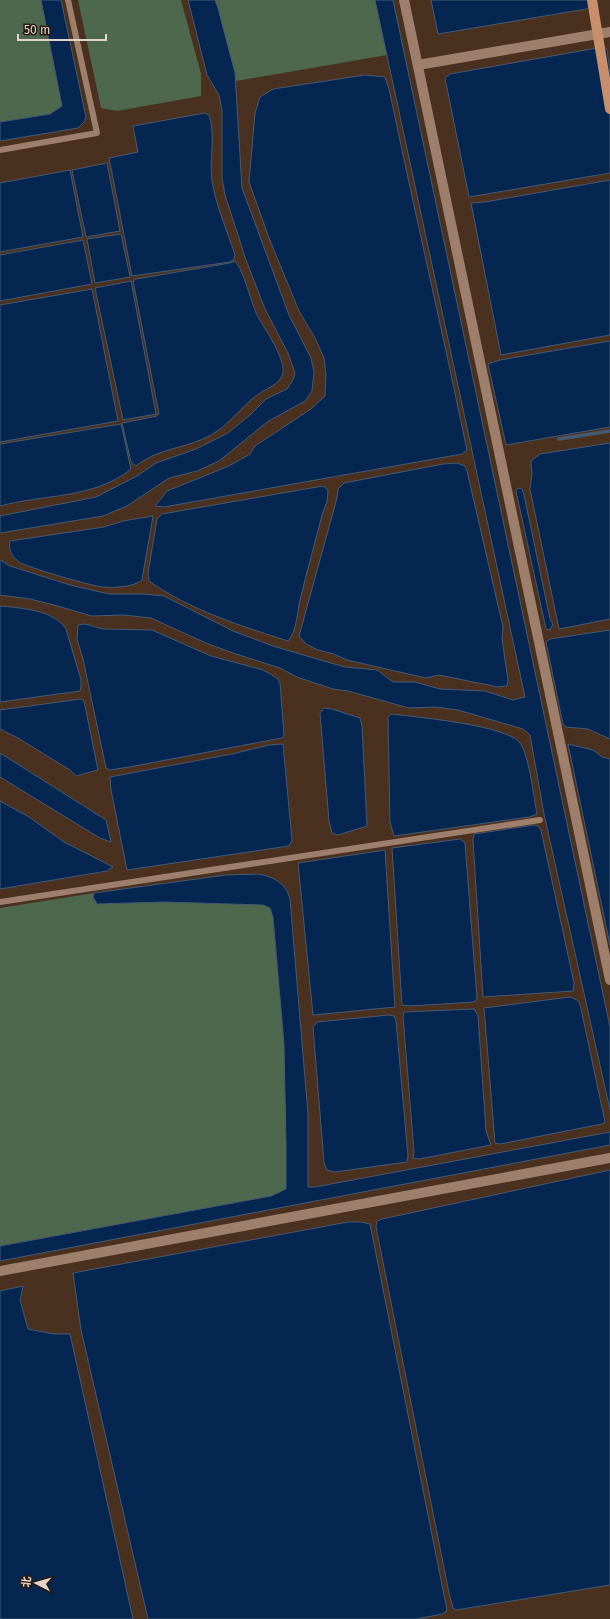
<svg xmlns="http://www.w3.org/2000/svg" width="610" height="1619" viewBox="0 0 610 1619" font-family="'Fira Sans','Noto Sans SC',sans-serif">
  <style>
    .green { fill: #4d684d }
    .water { fill: #042650; stroke: #475a74 }
    .lines { fill: none; stroke-linecap: round; stroke-linejoin: round }
    .stream { stroke: #475a74; stroke-width: 3.5 }
    .lane { stroke: #9d7f6c; stroke-width: 6 }
    .street { stroke: #9d7f6c; stroke-width: 10 }
    .primary { stroke: #c88f6d; stroke-width: 10 }
  </style>
  <rect width="100%" height="100%" fill="#49301f"/>
  <path class="green" d="M0,0H41L62,106L50,114L0,122Z
    M78,0H181L201,74V96L117,111L101,108Z
    M215,0H375L387,55L236,81L235,73Z
    M94,893L93,897L97,904L164,902L263,905L270,908L273,917L284,1044L286,1143V1189L271,1196L0,1246V908Z"/>
  <path class="water" d="M41,0H61L86,117L84,122L78,128L0,141V122L50,114L62,106Z
    M188,0H215L218,8L235,73L242,188L289,315L311,358L314,372L312,391L305,401L267,422L219,461L197,471L169,478L127,506L103,516L0,533V516L96,497L137,476L156,463L196,449L228,433L250,415L266,399L287,389L293,380L295,373L288,353L265,309L246,260L225,195L222,178V110L219,95L207,75Z
    M375,0H393L610,1027V1110L544,814L530,735L523,729L458,710L436,707L409,708L348,691L333,689L297,677L280,668L233,653L206,643L151,618L124,615L92,616L54,605L30,599L0,595V560L10,566L70,585L109,594H143L164,596L233,631L273,646L327,662L345,667L377,670L393,682H415L440,689L485,691L513,700L525,697Z
    M431,0H591L589,7L586,9L438,34Z
    M603,47L607,49L610,73V173L469,197L445,78L450,74Z
    M365,75L385,77L389,89C414,209 442,329 467,450L462,454L164,507L155,506L167,491L229,466L250,454L255,446L311,409L325,396L326,375L324,358L315,338L299,311L269,238L249,182L255,113L260,97L273,89Z
    M205,113L209,115C216,136 209,159 212,181C216,206 227,230 235,255L234,259L230,262L132,276L109,158L138,152L133,126Z
    M107,163L120,231L86,237L72,170Z
    M70,170L83,237L0,252V183Z
    M610,180V335L501,355L471,203L485,202Z
    M121,234L130,277L95,283L87,239Z
    M83,240L92,284L0,301V255Z
    M235,261C244,271 251,303 258,317C266,331 284,356 283,372C281,385 266,388 257,395C241,407 229,425 211,435C186,449 160,447 136,466L131,462L122,423L157,416L159,414L133,281L136,279L230,263Z
    M131,281L156,414L123,420L95,288Z
    M92,289L118,421L0,442V305Z
    M610,341V427L506,445L488,364L500,360Z
    M121,424L131,469C94,499 44,494 0,506V444Z
    M610,443V619L559,629L530,489L532,474L531,461L540,454Z
    M457,463L465,466L467,471L503,627L502,639L508,680L507,686L498,687L439,675L426,678L347,660L334,654L318,650L306,644L299,636L337,498L338,489L344,483L443,464Z
    M323,486L328,490L327,501L322,515C315,543 307,571 300,600C297,612 297,631 288,641C241,626 190,610 149,581L148,573L157,519L162,514Z
    M518,488L522,489L524,495L550,619L553,624L550,630L546,629L516,491Z
    M153,516L142,580C133,587 116,588 104,587C94,587 26,567 19,562C12,556 8,550 10,541L104,527L123,521Z
    M0,606C22,608 54,610 66,629L81,680V687L80,691L0,702Z
    M85,624L103,629L152,630L211,656L263,670L272,675L278,679L280,683L284,735L282,738L129,767L110,770L106,768L83,659L77,639L78,625Z
    M610,630V739L588,729L566,727L563,724L546,642L550,639Z
    M81,699L84,701L98,770L76,776L70,770L18,738L0,729V710Z
    M324,708L332,709L360,718L362,726L367,826L338,835L332,833L329,821L320,713Z
    M391,714C415,717 507,725 520,743C529,755 534,798 537,814L529,817L394,836L390,822L388,717Z
    M283,744L292,840L289,846L127,870L111,790L110,777L232,754L269,745Z
    M568,744L593,750L602,757L610,759V945Z
    M0,753L106,820L111,842L100,838L0,777Z
    M0,801L29,817L64,842L113,867L107,871L0,889Z
    M534,825L538,826L541,830L574,983L573,991L483,997L473,840L474,834Z
    M460,839L465,843L477,999L474,1002L410,1006L402,1005L392,848Z
    M385,850L395,1007L313,1015L298,863Z
    M258,874C274,877 286,883 290,899L308,1114V1187H315L610,1132V1145L0,1261V1246L271,1196L286,1189V1143L284,1044L273,917L270,908L263,905L164,902L97,904L93,897L94,893L226,875Z
    M570,997L577,1000L580,1004L605,1122L602,1124L500,1144L495,1143L484,1008Z
    M474,1009L478,1016L486,1131L491,1145L419,1159L413,1158L414,1152L403,1016L404,1012Z
    M389,1015L394,1016L396,1021L408,1156L407,1162L335,1172L327,1170L324,1163L313,1027L317,1022Z
    M610,1170V1585L456,1610L453,1608L449,1593L376,1227L377,1221L382,1219Z
    M348,1222H361L370,1224L447,1610L443,1614L416,1619H148L81,1330L73,1273Z
    M23,1286L20,1300L28,1329L54,1334H70L133,1619H0V1291Z"/>
  <g class="lines">
    <path class="stream" d="M559,439L610,431"/>
    <path class="lane" d="M0,150L97,133L68,0
      M0,902L540,820"/>
    <path class="street" d="M404,0L610,980
      M418,65L610,32
      M0,1271L610,1158"/>
    <path class="primary" d="M592,0L610,109"/>
  </g>
  <g transform="translate(36 1583) rotate(276)" stroke="#271b13" stroke-width="3" paint-order="stroke">
  <path d="M0-3L7 15L0 10L-7 15Z" fill="#e4d3c9"/>
  <text y="-6" font-size="11" font-weight="bold" text-anchor="middle" fill="#e4d3c9">北</text>
  </g>
  <path d="M18 34v6h88v-6" fill="none" stroke="#e4d3c9" stroke-width="2"/>
  <text x="24" y="34" font-size="12" fill="#e4d3c9" stroke="#271b13" stroke-width="3" paint-order="stroke">50 m</text>
</svg>
